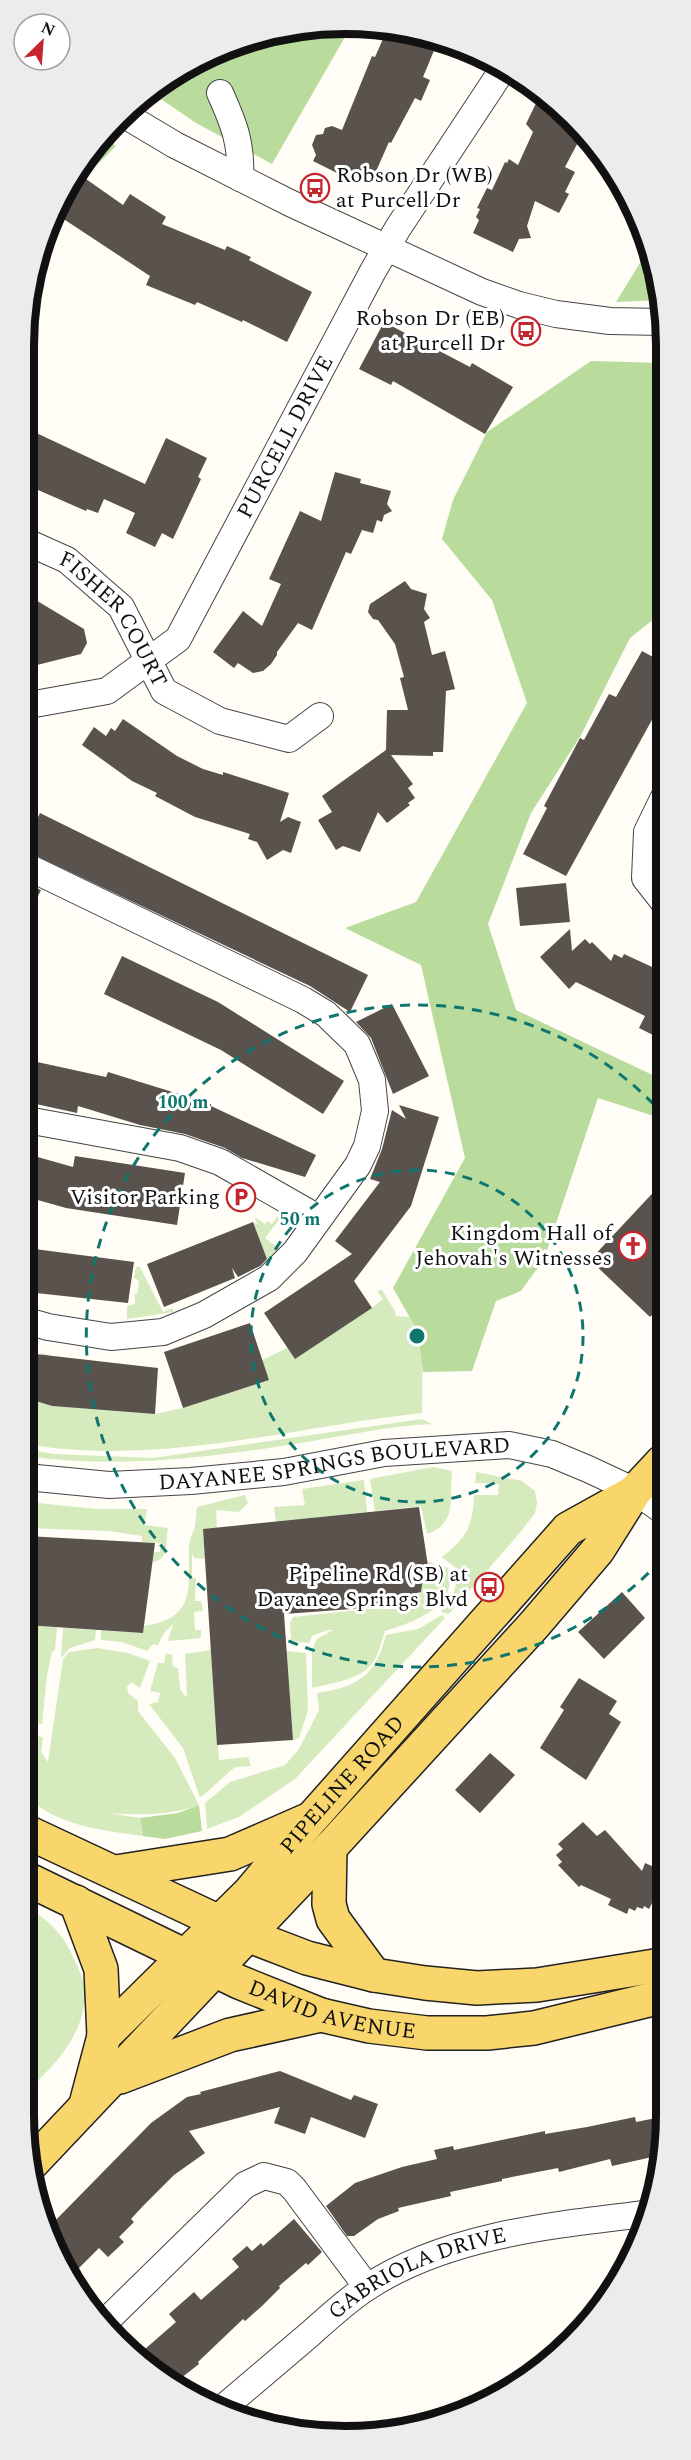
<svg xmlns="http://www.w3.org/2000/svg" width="691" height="2460" viewBox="0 0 691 2460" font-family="Spectral,serif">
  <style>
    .green { fill: #d5ebbd }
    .forest { fill: #b9dc9c }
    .building { fill: #5a524d }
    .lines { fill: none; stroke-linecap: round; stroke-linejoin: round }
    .minor-casing { stroke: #444; stroke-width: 28 }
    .major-casing { stroke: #222; stroke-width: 36 }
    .minor { stroke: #fff; stroke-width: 26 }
    .major { stroke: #f9d66b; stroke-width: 33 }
    .ring { fill: none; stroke: #0f766e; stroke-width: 3; stroke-dasharray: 10 8 }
    .labels { text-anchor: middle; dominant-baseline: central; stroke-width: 6; stroke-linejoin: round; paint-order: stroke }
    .poi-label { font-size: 22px; fill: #111; stroke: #fff; text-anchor: end }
    .street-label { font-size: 22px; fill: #111; stroke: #fff }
    .rim { fill: none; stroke: #111; stroke-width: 8 }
    .centre { fill: #0f766e; stroke: #fff; stroke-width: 3 }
    .ring-label { font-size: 18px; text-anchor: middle; font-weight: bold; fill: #0f766e; stroke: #fff; stroke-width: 6; stroke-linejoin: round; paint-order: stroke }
  </style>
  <rect width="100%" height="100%" fill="#fffdf5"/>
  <path class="green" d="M283,1209L286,1211L265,1238L278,1248L280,1252L268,1262L253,1222L257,1224L255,1217L265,1224L267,1221L272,1224Z
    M136,1267H140L163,1312L172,1308L174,1312L127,1319V1306L135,1304V1294H137L139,1281L134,1278Z
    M382,1290L395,1311L396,1316L410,1317C426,1345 422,1380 422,1413C291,1427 159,1467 26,1444V1398L42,1353L54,1357L50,1406L155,1414L183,1408L269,1380L262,1360L372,1308L383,1299L377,1291Z
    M422,1419L432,1424C388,1426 344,1436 300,1443C209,1458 119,1469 26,1456V1449L54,1454L153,1458Z
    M433,1467L452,1471C449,1499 458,1523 427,1534L421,1506L375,1511L370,1479Z
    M476,1472L522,1481L535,1491L537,1503L535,1513L518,1535L449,1614L441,1612C453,1597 458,1587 456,1568L442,1557C467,1538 473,1525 474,1495H498L499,1484L475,1483Z
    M364,1480L367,1512L276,1522L274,1507L305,1505L302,1489Z
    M245,1495L248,1503L239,1512L216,1510L217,1528L203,1529L205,1559L194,1558L192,1553V1578H196L195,1601H201L203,1611L194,1612L195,1630H201V1638L168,1641L173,1624L164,1633L158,1645L153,1644L147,1651L122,1642L101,1640V1630L143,1633L144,1626C197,1618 188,1588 189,1546C190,1539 192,1533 194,1530C196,1524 196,1514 197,1507Z
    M28,1502L97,1509H147L144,1525L168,1528C165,1541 170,1561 152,1562L153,1552H160L161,1543L142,1542V1536L108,1531L26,1528Z
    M428,1562L448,1568C460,1607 413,1622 385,1631C381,1643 378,1657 370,1666C358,1680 328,1684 312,1688V1650L317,1639L333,1630H328L312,1636L309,1643L291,1641L290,1623L293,1617L406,1605L408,1595L421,1592L423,1579H431Z
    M442,1615L445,1618L295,1779L239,1817L207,1829L205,1803L230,1782L285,1765L299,1749L319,1710L317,1693C357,1687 376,1676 386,1635L418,1629Z
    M26,1625L57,1627L55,1650L52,1652L47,1675L42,1724L25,1721Z
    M63,1628L96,1630L95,1640L70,1648L61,1658Z
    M98,1648L128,1653L150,1661L140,1688L131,1682L127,1687L128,1693L138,1701V1711L175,1758L199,1805C168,1816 140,1815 107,1813L140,1818L143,1836C102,1830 54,1826 25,1794V1735L43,1737L41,1752L48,1762L63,1659L69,1652Z
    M211,1650L219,1760L248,1757L251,1766L235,1767L200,1798L183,1748L149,1704L158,1702L160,1693L150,1691L158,1663H164L166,1653L172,1655L173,1667L178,1668L180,1688L184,1695L187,1696L185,1654Z
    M286,1651L306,1653L308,1710L299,1738L293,1740Z
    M25,1907C48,1918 64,1935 74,1959C79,1970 85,1981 85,1994C84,2036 54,2067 24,2093Z"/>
  <path class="forest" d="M282,30H349L272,164L196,123L152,93L167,78Z
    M106,140L116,146L67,195L78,167Z
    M648,250L663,300L616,302Z
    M591,361L664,363V611L630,638L581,735L531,813L488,924L516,1010L663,1080V1119L598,1098L544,1259L521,1291L496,1301L472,1371L423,1372L418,1332L393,1288L465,1158L421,965L345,928L416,902L527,703L492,600L442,539L453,500L487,432Z
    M199,1805L202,1831L165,1839L143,1836L140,1818L178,1813Z"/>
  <path class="building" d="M387,30H408L438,41L423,77L430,80L421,101L415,98L391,143L389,142L373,178L365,175L363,179L348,172L343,176L313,161L316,155L312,145L316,135L323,134L325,128L332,126L342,130L372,56L375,57Z
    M539,97L549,102L584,131L565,167L575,172L565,192L569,194L559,213L535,201L527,226L531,238L519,239L513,252L473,233L479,220L476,217L480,209L477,208L487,188L492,190L505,162L507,163L509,159L518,165L533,132L526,124Z
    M86,179L123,205L130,194L166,217L162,224L225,250L227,246L251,257L249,260L312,292L287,342L243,320L242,322L197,302L195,305L146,285L150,276L59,216Z
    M384,322L470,367L472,363L513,387L485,434L393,381L391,385L359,369Z
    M30,430L145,484L166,438L207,458L198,477L201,479L173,539L162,533L155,547L126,533L135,513L104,499L98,513L87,509L86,511L29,486Z
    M335,472L361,479L360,483L391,491L387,504L392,511L384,515L382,522L377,520L373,533L362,530L351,554L346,552L312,630L298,623L277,652V655L271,664L263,671L253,673L238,663L234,668L213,652L243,611L262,626L281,584L269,579L300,511L321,521Z
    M405,581L411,589L427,594L424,609L430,618L424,622L432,655L445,651L455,689L446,691L443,752H433V756L391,755L413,784L408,788L415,798L408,803L410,805L387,823L378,812L360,852L343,846L336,850L318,820L332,812L322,796L386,750L387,710H408L400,678L404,677L395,644L378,620L373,619L368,612L370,604Z
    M29,596L84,629L87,643L81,654L37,665L29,632Z
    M642,651L664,663V698L566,876L523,854L547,808L544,806L580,738L584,740L609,694L616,697Z
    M123,719L177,756L203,769L223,775V772L289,793L280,822L288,817L301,822L291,853L283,850L267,860L257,842L248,839L250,834L195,817L155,796L157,793L132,781L82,745L94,727L106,736L111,728L115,731Z
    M40,813L368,975L350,1012L310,986L28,852V838Z
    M566,883L570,922L520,926L516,888Z
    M28,884L41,890L28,917Z
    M570,929L572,951L585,939L590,944L592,942L611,961L614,954L622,958L624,954L663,972V1040L639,1028L645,1016L576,982L569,989L540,957Z
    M122,956L218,1002L344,1081L323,1114L221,1050L104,994Z
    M392,1004L429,1076L393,1094L371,1038L356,1022Z
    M28,1060L106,1077L108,1072L211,1104V1106L316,1155L305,1177L242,1158L225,1148L185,1134L140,1125L78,1106L77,1113L27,1102Z
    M399,1105L439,1117L411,1206L354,1281L372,1308L295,1359L264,1313L352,1254L335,1241L380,1182L370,1179L382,1149L392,1110L406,1119Z
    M27,1154L73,1167L75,1156L185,1173L177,1225L66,1208L27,1197Z
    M663,1182L662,1305L650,1317L590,1260Z
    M253,1222L267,1259L260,1266L238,1277L232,1268L235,1278L164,1307L147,1264Z
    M27,1248L134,1262L128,1303L27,1292Z
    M250,1323L269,1380L183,1408L164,1352Z
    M27,1353L158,1368L155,1414L52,1406L26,1398Z
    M419,1507L430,1579H423L421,1592L408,1595L406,1605L284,1614L293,1740L217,1745L203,1529Z
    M26,1536L155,1543L143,1633L26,1625Z
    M622,1592L645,1618L604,1659L578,1632Z
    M579,1678L617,1701L609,1714L621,1722L586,1780L540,1748L564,1710L560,1707Z
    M490,1753L515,1775L480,1813L455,1790Z
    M583,1822L597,1836L605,1830L642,1871L645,1863L661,1870V1908L652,1903L649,1909L644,1906L643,1909L637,1907L635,1911L629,1908L627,1914L608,1905L611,1899L581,1885L579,1887L558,1865L562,1862L556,1855L563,1849L558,1844Z
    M280,2071L351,2100L354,2095L378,2104L365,2138L311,2117L305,2134L274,2123L280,2107L189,2131L205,2153L174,2175L142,2207L131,2219L134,2222L119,2237L124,2242L108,2257L99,2248L72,2275L48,2237L47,2229L151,2123L187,2097L201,2094L200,2092Z
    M635,2117L636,2122L661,2117V2155L612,2166L610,2159L559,2172L558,2168L502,2179V2181L450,2192L451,2196L398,2208L399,2211L378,2219L354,2236H347L326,2206L355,2183L402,2167L437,2159L434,2150L453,2146L454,2150L545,2131V2134L587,2127Z
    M294,2219L322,2252L308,2265L306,2263L279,2286L280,2288L262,2306L245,2321L243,2319L198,2362L199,2364L176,2382L145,2349L176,2322L169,2314L194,2292L201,2300L239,2267L232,2259L247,2246L252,2251L261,2243L263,2246Z"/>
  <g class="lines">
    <g class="minor-casing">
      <g id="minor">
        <path d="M220,93C234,124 242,144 240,178"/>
        <path d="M128,117L175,145L290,203L482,292L519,305L556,314L610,321L664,322"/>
        <path id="s1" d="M29,543L67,560L121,607L164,691L220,721L289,739L320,716"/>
        <path id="s2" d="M29,705L107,691L178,639L373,271L398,228L505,66"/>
        <path d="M663,901L645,878L647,832L663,799"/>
        <path d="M27,1120L180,1148L220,1162L318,1218"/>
        <path d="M27,1321L48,1327L111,1337L163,1332L204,1315L269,1278L295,1252L358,1165L367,1146L375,1111L372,1080L357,1044L326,1014L303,1000L28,867"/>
        <path id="s3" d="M26,1477L109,1485L191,1481L284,1472L384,1453L509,1445L552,1454L588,1469L635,1491L662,1510"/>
        <path d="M103,2324L245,2185L264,2176L287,2182L294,2189L367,2287"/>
        <path id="s4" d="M223,2408C252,2383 281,2359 310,2334C328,2318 346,2301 366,2288C446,2235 553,2225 645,2214"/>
      </g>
    </g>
    <g class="major-casing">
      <g id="major">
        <path d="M25,1831L247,1935L307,1958L374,1975L425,1983L477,1988L537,1985L661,1965"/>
        <path d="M330,1848L329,1904L333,1919L374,1975"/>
        <path d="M116,1872L230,1854L308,1820"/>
        <path id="s5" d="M25,1878L239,1982L321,2015L369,2026L427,2033H487L534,2028L661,1997"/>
        <path d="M76,1902L101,1969L104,2036"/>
        <path d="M120,2077L230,2035L321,2015"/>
        <path id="s6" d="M86,2104L104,2036L249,1893L312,1818L568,1529L631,1494"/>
        <path d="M33,2162L330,1848L534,1625L598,1550L635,1491L662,1462"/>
      </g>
    </g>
    <use href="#minor" class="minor"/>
    <use href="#major" class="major"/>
  </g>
  <g class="ring">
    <circle cx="417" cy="1336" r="166"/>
    <path d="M661 1560A331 331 0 1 1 661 1112"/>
  </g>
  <defs>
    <g id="bus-ring" transform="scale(1.5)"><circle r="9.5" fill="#fff" stroke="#c4262e" stroke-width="1.5"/><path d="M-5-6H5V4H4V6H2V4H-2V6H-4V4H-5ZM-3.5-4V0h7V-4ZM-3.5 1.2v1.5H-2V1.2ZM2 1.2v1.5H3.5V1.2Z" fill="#c4262e"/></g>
    <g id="parking-ring" transform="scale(1.5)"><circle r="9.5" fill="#fff" stroke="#c4262e" stroke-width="1.5"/><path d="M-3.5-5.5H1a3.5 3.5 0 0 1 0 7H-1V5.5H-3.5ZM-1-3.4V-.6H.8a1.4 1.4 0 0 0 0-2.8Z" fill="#c4262e"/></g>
    <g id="church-ring" transform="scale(1.5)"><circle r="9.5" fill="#fff" stroke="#c4262e" stroke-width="1.5"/><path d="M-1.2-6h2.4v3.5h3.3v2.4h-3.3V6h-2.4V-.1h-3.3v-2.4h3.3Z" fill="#c4262e"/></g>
  </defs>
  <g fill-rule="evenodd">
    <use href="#bus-ring" x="315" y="188"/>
    <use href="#bus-ring" x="526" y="331"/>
    <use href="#parking-ring" x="241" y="1197"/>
    <use href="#church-ring" x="633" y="1246"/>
    <use href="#bus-ring" x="489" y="1587"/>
  </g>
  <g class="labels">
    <g class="poi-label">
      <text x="336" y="175" text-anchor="start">Robson Dr (WB)<tspan x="336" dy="25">at Purcell Dr</tspan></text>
      <text x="505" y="318">Robson Dr (EB)<tspan x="505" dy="25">at Purcell Dr</tspan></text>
      <text x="220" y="1197">Visitor Parking</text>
      <text x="612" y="1233">Kingdom Hall of<tspan x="612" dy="25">Jehovah's Witnesses</tspan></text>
      <text x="468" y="1574">Pipeline Rd (SB) at<tspan x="468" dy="25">Dayanee Springs Blvd</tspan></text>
    </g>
    <g class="street-label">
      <text stroke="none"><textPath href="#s2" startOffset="396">PURCELL DRIVE</textPath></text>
      <text stroke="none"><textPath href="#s1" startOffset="118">FISHER COURT</textPath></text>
      <text stroke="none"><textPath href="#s3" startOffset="310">DAYANEE SPRINGS BOULEVARD</textPath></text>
      <text stroke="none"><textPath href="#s6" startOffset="417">PIPELINE ROAD</textPath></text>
      <text stroke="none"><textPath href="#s5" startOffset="336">DAVID AVENUE</textPath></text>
      <text stroke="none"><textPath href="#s4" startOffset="240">GABRIOLA DRIVE</textPath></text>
    </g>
  </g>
  <path d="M0 0H691V2460H0ZM345 34H345A311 311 0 0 1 656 345V2115A311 311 0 0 1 345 2426H345A311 311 0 0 1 34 2115V345A311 311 0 0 1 345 34Z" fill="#ececec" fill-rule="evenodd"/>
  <path class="rim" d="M345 34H345A311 311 0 0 1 656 345V2115A311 311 0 0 1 345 2426H345A311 311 0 0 1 34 2115V345A311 311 0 0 1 345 34Z"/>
  <circle cx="417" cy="1336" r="9" class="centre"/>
  <g class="ring-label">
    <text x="183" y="1108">100 m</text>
    <text x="300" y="1225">50 m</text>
  </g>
  <g transform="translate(42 42) rotate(25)"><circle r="28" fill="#ffffff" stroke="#a0a0a0" stroke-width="1.5"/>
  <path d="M0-4.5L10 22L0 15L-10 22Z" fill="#c4262e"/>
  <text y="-9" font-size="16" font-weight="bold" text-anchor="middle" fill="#111111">N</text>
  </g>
</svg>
